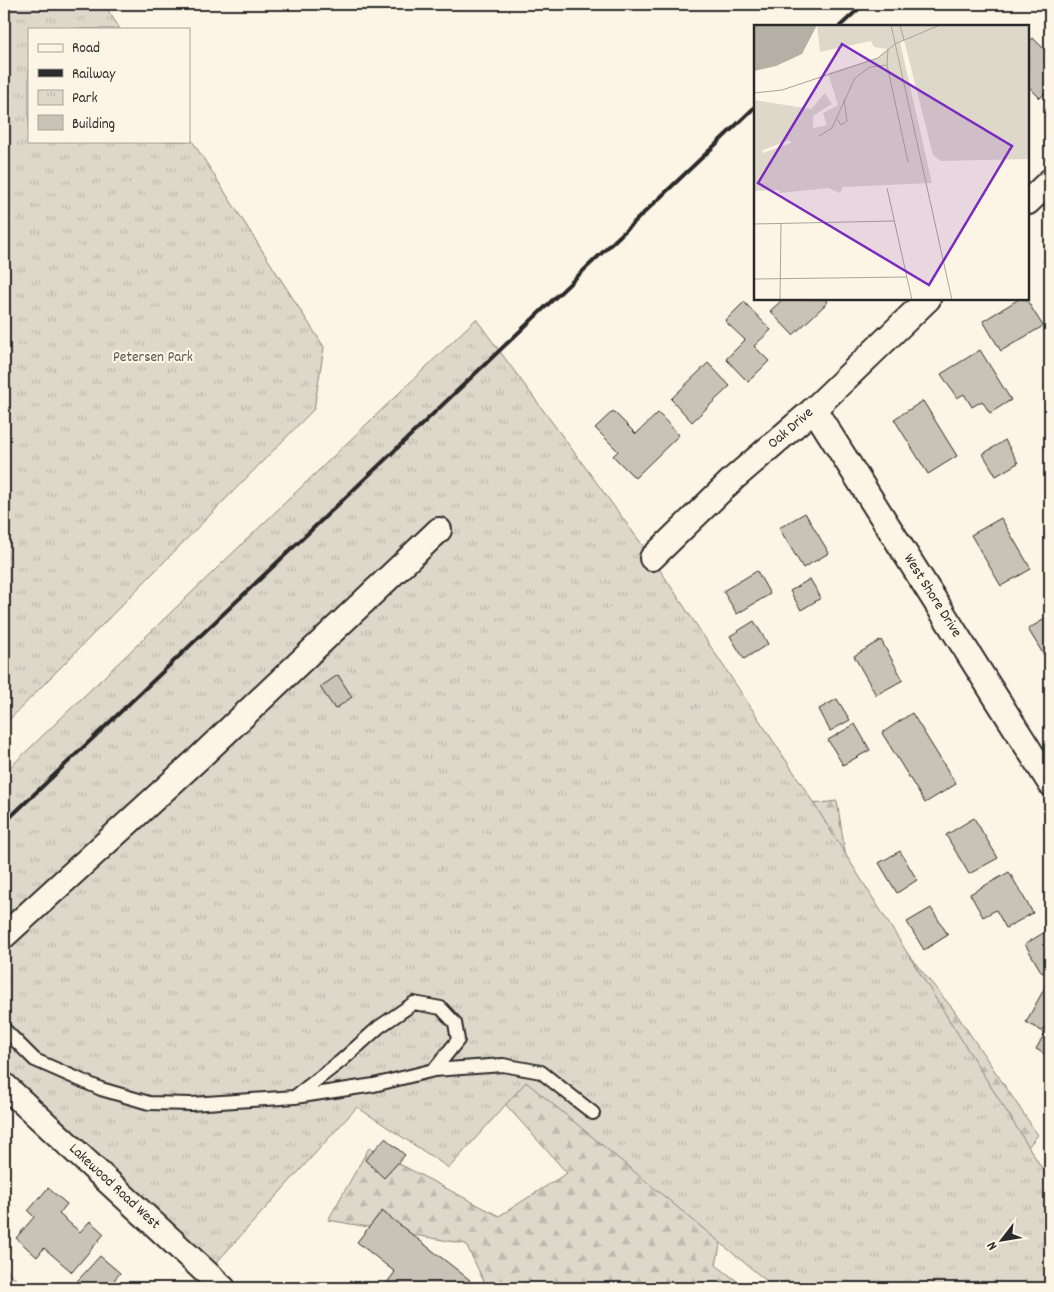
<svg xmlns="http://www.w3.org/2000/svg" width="1054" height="1292" viewBox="0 0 1054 1292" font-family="Dekko,sans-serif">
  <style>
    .forest { fill: url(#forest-firs); stroke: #84827a }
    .park { fill: url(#park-tufts); stroke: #84827a }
    .building { fill: #c8c3b7; stroke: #2b2b2b }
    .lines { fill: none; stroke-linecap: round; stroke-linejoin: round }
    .service-casing { stroke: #2b2b2b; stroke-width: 16 }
    .minor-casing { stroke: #2b2b2b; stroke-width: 28 }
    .service { stroke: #fcf5e5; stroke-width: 12 }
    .minor { stroke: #fcf5e5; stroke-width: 24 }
    .rail { stroke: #2b2b2b; stroke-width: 4 }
    .labels { text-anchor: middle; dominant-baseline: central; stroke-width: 4.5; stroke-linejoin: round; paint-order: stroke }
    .park-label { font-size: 15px; fill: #585653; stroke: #fcf5e5 }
    .street-label { font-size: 15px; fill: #2b2b2b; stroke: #fcf5e5 }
    .inset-road { fill: none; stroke: #a8a49b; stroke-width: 1 }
    .view { fill: #7b2cbf; fill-opacity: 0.15; stroke: #7b2cbf; stroke-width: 2.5 }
    .inset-edge { fill: none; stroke: #2b2b2b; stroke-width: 2.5 }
  </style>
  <defs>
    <pattern id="forest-firs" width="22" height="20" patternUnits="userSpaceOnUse" patternTransform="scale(1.25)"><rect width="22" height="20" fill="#ded8ca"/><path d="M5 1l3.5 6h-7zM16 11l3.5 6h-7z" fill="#bfbaae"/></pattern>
    <pattern id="park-tufts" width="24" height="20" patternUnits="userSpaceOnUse" patternTransform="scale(1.25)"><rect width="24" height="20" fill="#ded8ca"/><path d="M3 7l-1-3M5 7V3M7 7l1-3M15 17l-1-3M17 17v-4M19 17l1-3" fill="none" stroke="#bfbaae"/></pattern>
  </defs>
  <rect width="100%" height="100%" fill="#fcf5e5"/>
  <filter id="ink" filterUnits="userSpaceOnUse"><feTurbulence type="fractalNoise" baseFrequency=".02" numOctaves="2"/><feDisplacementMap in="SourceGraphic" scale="10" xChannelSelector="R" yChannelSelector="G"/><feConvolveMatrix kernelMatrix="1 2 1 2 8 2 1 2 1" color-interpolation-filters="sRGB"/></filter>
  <g filter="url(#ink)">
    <path class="forest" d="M837,801L850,884L953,1009L1038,1135L933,1260L726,1216L716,1265L746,1288H487L466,1244L328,1220L369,1148L499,1216L567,1173L497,1095L730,814Z"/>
    <path class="park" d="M4,4H104L120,29H29V141H189V136L324,347L314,409L4,725Z
      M476,319L652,558L799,780L1050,1181V1288H775L526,1082L449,1168L357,1107L207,1273L4,1085V773Z
      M4,1267L24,1288H4Z"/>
    <path class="building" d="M1033,38L1050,55V88L1040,98L1028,86V43Z
      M1050,256V273L1043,261Z
      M783,299H824L828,302L793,335L770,311Z
      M1019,299H1026L1043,326L1001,351L983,321Z
      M744,302L771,330L754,346L769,361L748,382L726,359L745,340L725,321Z
      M980,350L1011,400L990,413L982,401L972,407L964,394L957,398L941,374Z
      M708,363L730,386L692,422L671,399Z
      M923,401L957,456L928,474L894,419Z
      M613,411L636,434L658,413L679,435L635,478L613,456L618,451L595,428Z
      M1005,440L1018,463L996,476L983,454Z
      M805,513L829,553L803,568L779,528Z
      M1001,518L1031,569L1001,586L971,535Z
      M757,571L770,594L737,614L723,591Z
      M810,579L821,598L801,610L790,591Z
      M1050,616V665L1028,629Z
      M754,621L768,644L744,659L730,636Z
      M881,640L903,680L876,695L854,656Z
      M338,675L352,697L335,709L320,687Z
      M837,699L850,720L830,731L819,709Z
      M912,713L956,784L925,803L882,733Z
      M855,724L870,750L843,765L828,740Z
      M974,818L998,858L969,874L946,835Z
      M900,851L917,880L897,893L879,863Z
      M1009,872L1033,913L1006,928L996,910L983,917L970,894Z
      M931,908L948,935L924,950L907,922Z
      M1050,929V968L1042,973L1025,944Z
      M1049,980H1050V1057L1036,1049L1045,1033L1026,1022Z
      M385,1138L405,1155L384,1178L365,1160Z
      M48,1188L67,1204L59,1214L80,1232L90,1221L104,1234L72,1272L44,1248L37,1257L16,1238L34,1217L28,1211Z
      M382,1211L470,1280L463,1288H391L386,1284L395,1272L357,1242Z
      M100,1256L120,1273L111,1284L116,1288H71Z"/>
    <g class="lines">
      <g class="service-casing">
        <path id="service" d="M4,1029L35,1060L101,1089L149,1103L191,1104L295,1097L374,1085L434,1070L503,1065L541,1072L593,1113
          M297,1095L341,1061L379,1027L414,1003L441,1008L455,1023L458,1040L434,1070"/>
      </g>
      <g class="minor-casing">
        <g id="minor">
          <path d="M1028,202L1050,181"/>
          <path id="s1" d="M814,409L1050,783"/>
          <path id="s2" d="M652,558L733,479L814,409L928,299"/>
          <path d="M4,936L199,758L439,530"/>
          <path id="s3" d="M4,1085L223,1288"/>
        </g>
      </g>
      <use href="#service" class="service"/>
      <use href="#minor" class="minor"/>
      <path class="rail" d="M840,26L864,4
        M4,823L755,107"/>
    </g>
  </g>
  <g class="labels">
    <g class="park-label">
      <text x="153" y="358">Petersen Park</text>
    </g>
    <g class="street-label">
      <text stroke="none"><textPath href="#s2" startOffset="190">Oak Drive</textPath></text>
      <text stroke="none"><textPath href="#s1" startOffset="221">West Shore Drive</textPath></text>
      <text stroke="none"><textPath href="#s3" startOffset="150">Lakewood Road West</textPath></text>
    </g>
  </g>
  <g transform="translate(754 25)">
    <rect width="275" height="275" fill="#fcf5e5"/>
    <path d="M71,68L78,79L59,91V103L74,100L93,153L86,168L74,163L26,168L18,144L40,120L35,115L9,125L0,160V75L57,84Z" fill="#ded8ca"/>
    <path d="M63,0H275V134L187,136L179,130L150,15L146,17L178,158L0,166V131L74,105L69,88L84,80L74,48L123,33L133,24L120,22L117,16L66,27Z" fill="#ded8ca"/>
    <path d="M0,0H63L48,29L22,41L0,46Z" fill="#b4b0a5"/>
    <path class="inset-road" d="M137,0L198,275M146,0L150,15M134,24L133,40L154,137M0,68L28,65L124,33L141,19L186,0M83,94L87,100L93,96L90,74M65,111L78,103L101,53L116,42L133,40M133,163L158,275M0,199L140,196M0,254L153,252M26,275L27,198"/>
    <path class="view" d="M88,19L258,121L175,260L4,158Z"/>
    <rect width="275" height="275" class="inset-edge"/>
  </g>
  <rect width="1054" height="1292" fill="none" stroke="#fcf5e5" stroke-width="20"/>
  <rect x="10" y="10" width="1034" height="1272" fill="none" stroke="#2b2b2b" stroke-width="2" filter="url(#ink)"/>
  <rect x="28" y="28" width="162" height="115" fill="#fcf5e5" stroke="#a8a49b"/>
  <rect x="38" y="44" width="25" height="8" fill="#fcf5e5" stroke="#a8a49b"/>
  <text x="72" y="52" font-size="15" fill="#2b2b2b">Road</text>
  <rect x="38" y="69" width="25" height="8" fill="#2b2b2b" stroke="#a8a49b"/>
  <text x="72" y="78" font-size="15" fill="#2b2b2b">Railway</text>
  <rect x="38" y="90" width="25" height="15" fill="url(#park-tufts)" stroke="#a8a49b"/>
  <text x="72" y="102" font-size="15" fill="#2b2b2b">Park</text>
  <rect x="38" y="115" width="25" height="15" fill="#c8c3b7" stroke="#a8a49b"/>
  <text x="72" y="128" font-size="15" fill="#2b2b2b">Building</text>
  <g transform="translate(1002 1240) rotate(239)" stroke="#fcf5e5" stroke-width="4" paint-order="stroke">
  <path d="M0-4L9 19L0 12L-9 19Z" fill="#2b2b2b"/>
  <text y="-8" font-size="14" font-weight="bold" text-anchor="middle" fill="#2b2b2b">N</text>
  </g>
</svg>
